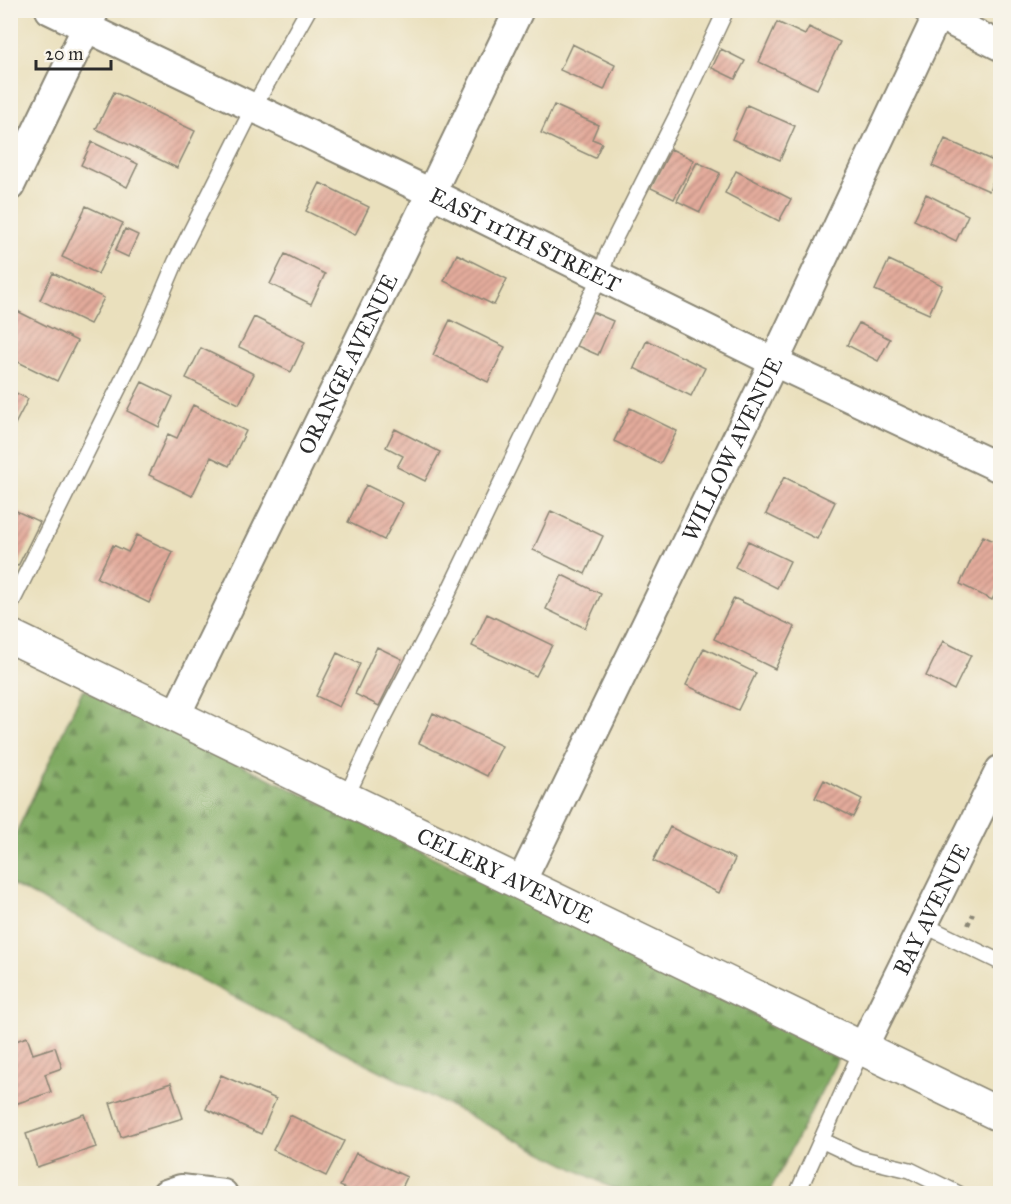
<svg xmlns="http://www.w3.org/2000/svg" width="1011" height="1204" viewBox="0 0 1011 1204" font-family="'IM FELL Great Primer',serif">
  <style>
    .forest { fill: url(#forest-firs); stroke: #566a46; stroke-width: 1.5 }
    .building { fill: url(#building-hatch) }
    .lines { fill: none; stroke-linecap: round; stroke-linejoin: round }
    .lane-casing { stroke: #8a8674; stroke-width: 18 }
    .street-casing { stroke: #8a8674; stroke-width: 32 }
    .secondary-casing { stroke: #8a8674; stroke-width: 36 }
    .path { stroke: #8a8674; stroke-width: 4; stroke-dasharray: 4.5 4.5; stroke-linecap: butt }
    .lane { stroke: #fff; stroke-width: 15 }
    .street { stroke: #fff; stroke-width: 28 }
    .secondary { stroke: #fff; stroke-width: 33 }
    .labels { text-anchor: middle; dominant-baseline: central; stroke-width: 6; stroke-linejoin: round; paint-order: stroke }
    .street-label { font-size: 22px; fill: #2b2b2b; stroke: #f7f3e8 }
  </style>
  <defs>
    <pattern id="forest-firs" width="22" height="20" patternUnits="userSpaceOnUse" patternTransform="scale(1.5)"><rect width="22" height="20" fill="#80aa62"/><path d="M5 1l3.5 6h-7zM16 11l3.5 6h-7z" fill="#698b51"/></pattern>
    <pattern id="building-hatch" width="6" height="6" patternUnits="userSpaceOnUse" patternTransform="scale(1.5)"><rect width="6" height="6" fill="#e4ac9c"/><path d="M-1 1l2-2M0 6l6-6M5 7l2-2" fill="none" stroke="#b98c7f"/></pattern>
  </defs>
  <rect width="100%" height="100%" fill="#f7f3e8"/>
  <filter id="ink" filterUnits="userSpaceOnUse"><feTurbulence type="fractalNoise" baseFrequency=".0167" numOctaves="2"/><feDisplacementMap in="SourceGraphic" scale="12" xChannelSelector="R" yChannelSelector="G"/><feConvolveMatrix kernelMatrix="1 2 1 2 8 2 1 2 1" color-interpolation-filters="sRGB"/></filter>
  <filter id="wash" filterUnits="userSpaceOnUse"><feTurbulence type="fractalNoise" baseFrequency=".008" numOctaves="4" result="noise"/><feDisplacementMap in="SourceGraphic" scale="24" xChannelSelector="R" yChannelSelector="G"/><feGaussianBlur stdDeviation="1.35" result="paint"/><feColorMatrix in="noise" values="0 0 0 0 0 0 0 0 0 0 0 0 0 0 0 0 0 1.4 0 .05"/><feComposite in="paint" operator="in"/></filter>
  <g filter="url(#wash)">
    <rect width="100%" height="100%" fill="#eae0bd"/>
    <path class="forest" d="M83,689L841,1053L769,1193H622L11,884V844Z"/>
    <g id="blocks">
      <path class="building" d="M777,22L805,35L809,27L840,42L817,89L759,62Z
        M572,44L615,65L604,90L560,70Z
        M721,49L745,61L735,79L712,68Z
        M114,92L195,131L177,168L96,129Z
        M554,105L598,125L592,139L602,143L595,158L541,133Z
        M747,105L795,126L780,160L732,139Z
        M945,139L1000,164L989,191L932,166Z
        M92,142L138,164L127,187L81,165Z
        M671,149L694,160L674,199L651,188Z
        M697,162L720,173L700,212L677,201Z
        M736,171L791,199L779,221L725,193Z
        M320,183L369,207L355,235L306,211Z
        M926,194L968,215L956,241L914,220Z
        M86,206L123,223L98,274L62,257Z
        M125,229L138,235L128,257L115,251Z
        M285,254L325,274L311,304L270,284Z
        M457,254L507,279L494,305L444,281Z
        M889,260L942,285L929,314L875,290Z
        M53,273L104,298L90,324L40,300Z
        M13,309L77,341L57,381L10,358V314Z
        M590,311L613,321L598,355L575,345Z
        M254,317L305,342L291,372L239,347Z
        M450,320L505,347L488,382L433,355Z
        M859,323L890,339L878,361L847,345Z
        M647,340L705,368L691,396L634,368Z
        M201,348L254,374L239,404L186,378Z
        M142,382L173,397L159,427L127,411Z
        M10,390L28,399L12,430L10,429Z
        M193,405L246,431L229,466L211,457L192,496L149,475L168,434L177,438Z
        M630,408L677,431L660,464L614,441Z
        M395,429L440,452L425,481L397,467L403,456L386,447Z
        M784,477L835,502L817,539L766,514Z
        M366,485L403,503L384,540L348,522Z
        M10,508L40,522L18,566L10,563Z
        M551,511L603,536L585,574L533,550Z
        M137,535L173,552L149,603L97,578L113,545L128,552Z
        M983,536L1000,544V583L992,600L960,584Z
        M748,541L790,561L777,588L735,567Z
        M562,575L601,594L585,628L546,609Z
        M734,598L795,627L775,669L714,639Z
        M487,614L552,645L536,676L472,646Z
        M943,641L971,655L954,690L926,676Z
        M377,647L402,659L379,706L355,694Z
        M704,648L756,673L738,710L686,685Z
        M337,653L360,664L339,707L316,696Z
        M433,713L502,746L487,776L419,743Z
        M824,780L862,799L853,817L815,798Z
        M670,827L735,859L719,893L653,861Z
        M27,1037L33,1054L55,1047L62,1068L45,1074L51,1092L12,1105L10,1101V1043Z
        M221,1075L276,1099L261,1134L206,1109Z
        M171,1083L183,1118L121,1137L110,1103Z
        M84,1114L96,1147L37,1167L26,1134Z
        M290,1115L344,1141L326,1176L273,1150Z
        M356,1153L407,1177L399,1194H357L340,1186Z"/>
    </g>
  </g>
  <g filter="url(#ink)">
    <use href="#blocks" fill-opacity="0" stroke="#8a8674" stroke-width="1.5"/>
    <g class="lines">
      <g class="lane-casing">
        <path id="lane" d="M10,606L143,339L176,261L253,108L308,10
          M345,799L383,719L439,612L600,277L609,250L678,113L726,10
          M924,925L1000,962
          M821,1140L859,1158L910,1170L959,1194
          M797,1194L863,1047"/>
      </g>
      <g class="street-casing">
        <g id="street">
          <path id="s1" d="M50,10L431,193L774,362L1000,468"/>
          <path d="M928,10L1000,46"/>
          <path d="M10,186L94,12"/>
          <path id="s2" d="M175,717L431,193L519,10"/>
          <path id="s3" d="M520,884L774,362L940,10"/>
          <path id="s4" d="M863,1047L1000,770"/>
          <path d="M166,1194L181,1189L223,1194"/>
        </g>
      </g>
      <g class="secondary-casing">
        <g id="secondary">
          <path id="s5" d="M10,636C340,798 672,953 1000,1115"/>
        </g>
      </g>
      <path class="path" d="M968,925L973,914"/>
      <use href="#lane" class="lane"/>
      <use href="#street" class="street"/>
      <use href="#secondary" class="secondary"/>
    </g>
  </g>
  <g class="labels">
    <g class="street-label">
      <text stroke="none"><textPath href="#s1" startOffset="528">EAST 11TH STREET</textPath></text>
      <text stroke="none"><textPath href="#s2" startOffset="393">ORANGE AVENUE</textPath></text>
      <text stroke="none"><textPath href="#s3" startOffset="484">WILLOW AVENUE</textPath></text>
      <text stroke="none"><textPath href="#s5" startOffset="550">CELERY AVENUE</textPath></text>
      <text stroke="none"><textPath href="#s4" startOffset="154">BAY AVENUE</textPath></text>
    </g>
  </g>
  <rect width="1011" height="1204" fill="none" stroke="#f7f3e8" stroke-width="36"/>
  <path d="M36 60v9h75v-9" fill="none" stroke="#2b2b2b" stroke-width="3"/>
  <text x="45" y="60" font-size="18" fill="#2b2b2b" stroke="#f7f3e8" stroke-width="4.5" paint-order="stroke">20 m</text>
</svg>
